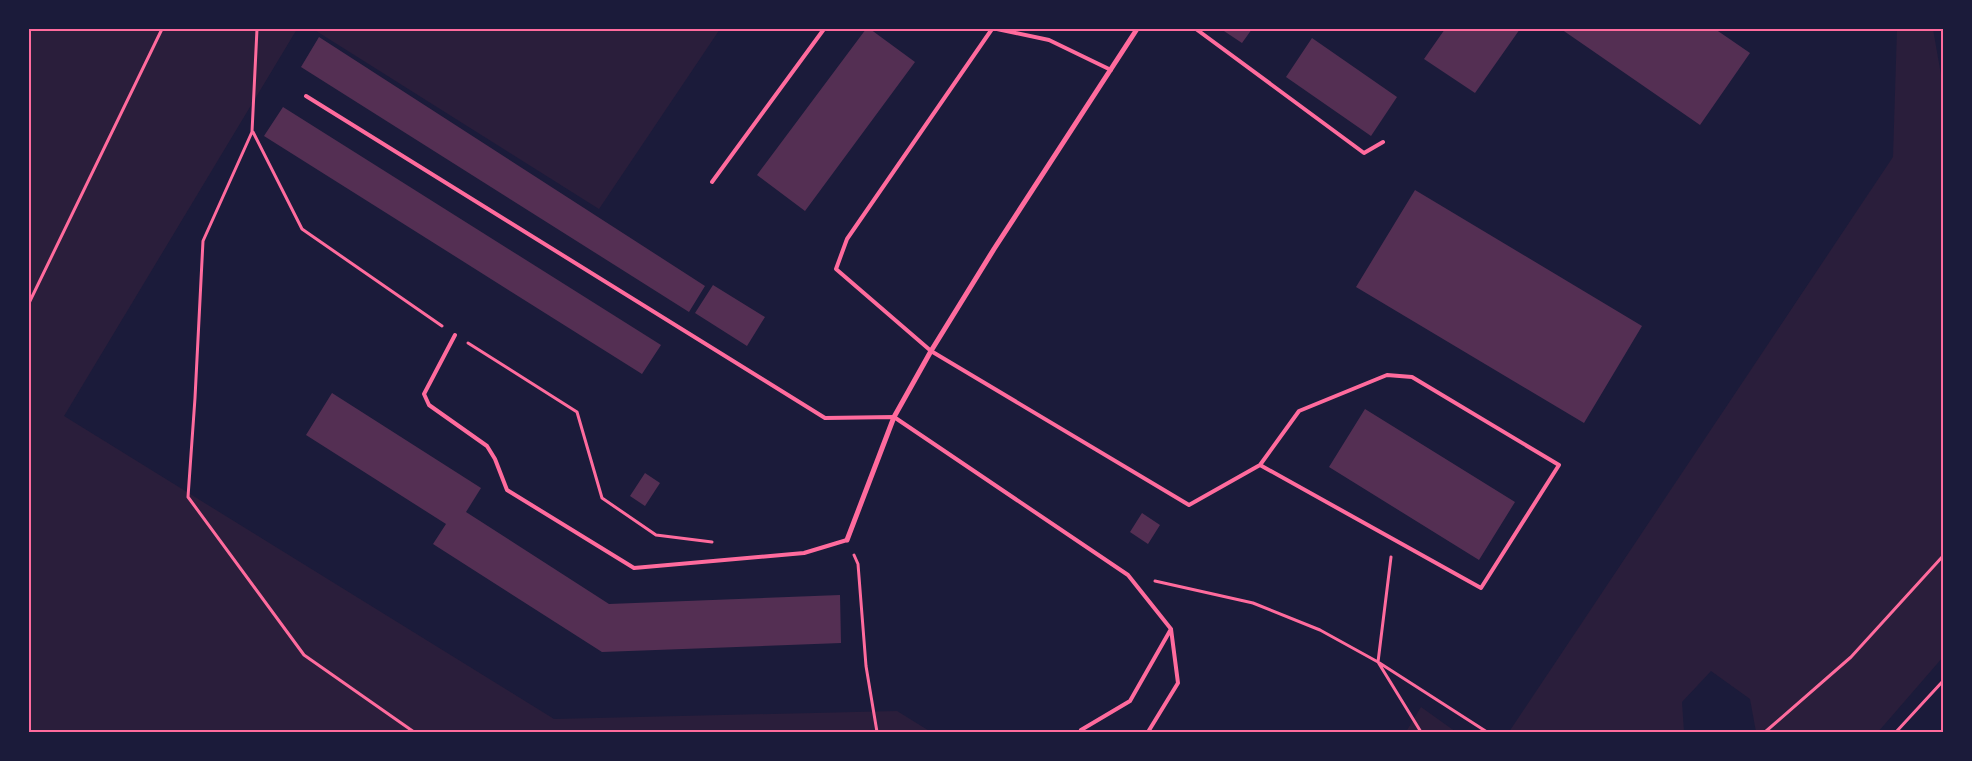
<svg xmlns="http://www.w3.org/2000/svg" width="1972" height="761" viewBox="0 0 1972 761" font-family="'Open Sans',sans-serif">
  <style>
    .green { fill: #2a1e3b }
    .building { fill: #542f53 }
    .lines { fill: none; stroke-linecap: round; stroke-linejoin: round }
    .path { stroke: #ff6b9d; stroke-width: 3 }
    .service { stroke: #ff6b9d; stroke-width: 4 }
    .minor { stroke: #ff6b9d; stroke-width: 5 }
    .neatline { fill: none; stroke: #ff6b9d; stroke-width: 2 }
  </style>
  <rect width="100%" height="100%" fill="#1b1b3a"/>
  <path class="green" d="M29,29H297L64,416L554,719L897,711L931,732H29Z
    M313,29H720L599,209Z
    M1897,29H1933L1943,86V657L1878,732H1756L1750,699L1711,671L1682,702L1684,732H1509L1893,157Z
    M1421,707L1456,732H1406Z"/>
  <path class="building" d="M866,29H870L915,62L805,211L757,175Z
    M1221,29H1252L1242,43Z
    M1445,29H1520L1475,93L1424,59Z
    M1561,29H1715L1750,53L1700,125Z
    M319,37L705,286L689,312L301,67Z
    M1312,38L1397,97L1371,136L1286,77Z
    M283,107L661,345L642,374L264,136Z
    M1415,190L1642,326L1584,423L1356,287Z
    M713,285L765,317L747,346L695,313Z
    M332,393L481,488L466,512L609,604L840,595L841,643L602,652L433,544L446,524L306,435Z
    M1365,409L1515,502L1479,560L1329,467Z
    M645,473L660,483L645,506L630,496Z
    M1142,513L1160,525L1148,544L1130,532Z"/>
  <g class="lines">
    <path class="path" d="M257,29L252,132L203,241L195,398L188,497L304,655L414,732
      M253,132L302,229L442,326
      M29,303L162,29
      M468,343L577,412L602,498L656,535L712,542
      M854,555L858,564L866,666L877,732
      M1391,557L1378,662L1421,732
      M1155,581L1253,603L1320,630L1378,662L1487,732
      M1765,732L1851,657L1943,556
      M1896,732L1943,681"/>
    <path class="service" d="M992,29L847,239L836,269L931,351L1189,505L1260,465L1481,588L1559,465L1412,377L1387,375L1299,411L1260,465
      M997,29L1049,40L1111,70
      M1196,29L1364,153L1383,142
      M306,96L825,418L894,417L1128,575L1171,629L1178,683L1148,732
      M712,182L824,29
      M455,335L424,394L429,405L487,446L495,459L507,490L634,568L804,553L847,540
      M1080,732L1081,730L1130,701L1171,629"/>
    <path class="minor" d="M847,540L894,417L931,351L994,249L1137,29"/>
  </g>
  <rect width="1972" height="761" fill="none" stroke="#1b1b3a" stroke-width="60"/>
  <rect x="30" y="30" width="1912" height="701" class="neatline"/>
</svg>
